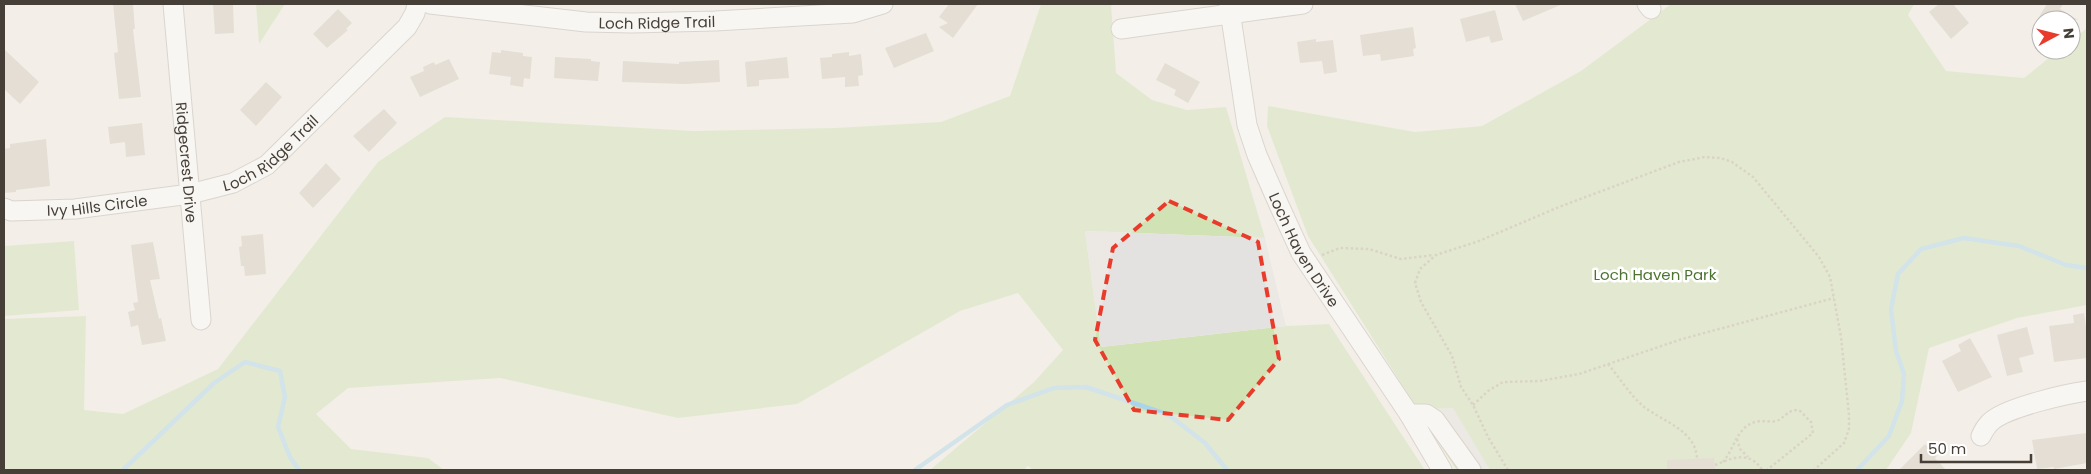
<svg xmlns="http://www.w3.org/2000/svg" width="2091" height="474" viewBox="0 0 2091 474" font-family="Poppins,sans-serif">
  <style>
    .green { fill: #d1e3b5 }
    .parking { fill: #e4e2e0 }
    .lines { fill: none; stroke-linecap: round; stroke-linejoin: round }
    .stream { stroke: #aad4ea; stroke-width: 4.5 }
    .building { fill: #d3cabf }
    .minor-casing { stroke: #bdb6ac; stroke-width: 21 }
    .path { stroke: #beb19e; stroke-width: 2.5; stroke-dasharray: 2.5 2.5; stroke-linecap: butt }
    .minor { stroke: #fff; stroke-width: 19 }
    .marked { fill: none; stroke: #e83b2b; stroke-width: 4; stroke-dasharray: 10 6; stroke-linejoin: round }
    .labels { text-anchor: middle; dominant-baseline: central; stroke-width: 5; stroke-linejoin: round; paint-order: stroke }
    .street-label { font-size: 15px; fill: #463f38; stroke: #fff }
    .park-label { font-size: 15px; fill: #4d7330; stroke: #fff }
  </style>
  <rect width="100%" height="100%" fill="#f3efe8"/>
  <path class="green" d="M256,4H285L259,44Z
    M1041,4H1111L1116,73L1152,100L1187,110L1226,107L1265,238L1085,231L1101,347L1286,326L1329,324L1425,470H1033L1028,466L1024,470H930L1034,382L1063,350L1018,293L960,311L797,404L678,418L500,378L348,388L316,414L351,449L428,458L444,470H4V319L86,316L84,410L123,414L218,369L378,162L445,117L694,131L835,128L941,122L1010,96Z
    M1671,4H1914L1908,15L1946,71L2024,78L2059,50H2071V41L2087,28V305L2017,318L1929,348L1911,433L1886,470H1456L1308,236L1267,126L1268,106L1415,132L1482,126L1581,71Z
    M74,241L79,310L5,316L4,246Z"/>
  <path class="parking" d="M1085,231L1265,238L1286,326L1101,347Z
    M1453,408L1490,470H1460L1419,409Z"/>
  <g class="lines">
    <path class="stream" d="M123,470L214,383L245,362L280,371L285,397L278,427L290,457L299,470
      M915,470L1007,405L1054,388L1086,387L1169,415L1205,443L1227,470
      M1857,470L1889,436L1902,401L1904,374L1896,351L1891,309L1898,274L1921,249L1964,238L2019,246L2066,265L2087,268"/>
  </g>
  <path class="building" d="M113,4H133L135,29H133L141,97L119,99L114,53L118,52Z
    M213,4H233L234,33L215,34Z
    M949,4H978L953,38L939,27L948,23L939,17Z
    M1515,4H1563L1523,21Z
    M1939,4H1953L1969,23L1951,39L1929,12Z
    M2047,4H2063L2060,9L2078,20H2037Z
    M338,9L352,23L346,29L348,30L327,48L313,34Z
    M1495,10L1503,40L1491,43L1489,36L1466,42L1460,19Z
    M1413,27L1416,48L1413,49L1414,56L1381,61L1380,54L1363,56L1360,35Z
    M926,33L934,51L894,68L885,48Z
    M1316,39V42L1333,40L1337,72L1324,74L1322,61L1300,63L1297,42Z
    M4,49L39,82L20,104L4,89Z
    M501,50L523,53V56L532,57L530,79L524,78L523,87L510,85L511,77L489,74L492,52L501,53Z
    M849,52V56L861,54L863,75L858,76L859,86L845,87V77L822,79L820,58L832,57V54Z
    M555,57L591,59V61L600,62L598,81L554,78Z
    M787,57L789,78L759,80V86L747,87L745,62Z
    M449,59L459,79L420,97L410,77L424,71L423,67L434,62L435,65Z
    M719,60L720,82L685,84L622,82L623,61L679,64V62Z
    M1165,63L1200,82L1188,103L1174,95L1176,90L1156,80Z
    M266,82L282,97L256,126L240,110Z
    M384,109L397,123L369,152L353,136Z
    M142,123L145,155L126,157L125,142L110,144L108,127Z
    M46,139L50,186L16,190V192L4,193V149L10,148V144Z
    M326,163L341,179L313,208L299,193Z
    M263,234L266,274L245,276L244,266H241L239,247L242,246L241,236Z
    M153,242L160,279L150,280L159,319L161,318L166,341L142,345L138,325L131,327L128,312L135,310L133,303L138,302L131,245Z
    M2084,313L2087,334V358L2054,362L2049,326L2074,323L2073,315Z
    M2027,327L2034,354L2019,358L2023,372L2007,376L1997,335Z
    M1970,338L1992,377L1958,392L1942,361L1961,351L1958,345Z
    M2087,433V463L2054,469V467L2037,469L2032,440Z
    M1925,444L1937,456L1935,458L1946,470H1899Z
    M1714,458L1715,470H1667V460Z"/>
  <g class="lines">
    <g class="minor-casing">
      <g id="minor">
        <path id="s1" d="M173,4L201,320"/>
        <path id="s2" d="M430,4L586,22L632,23L715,21L853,13L883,4"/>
        <path id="s3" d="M1229,4L1247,125L1257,155L1279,205L1301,253L1409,414L1442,470"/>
        <path d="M1647,4L1651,9"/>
        <path d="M1121,29L1303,4"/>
        <path id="s4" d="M4,208L11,211L75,209L190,194L233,183L267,165L407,27L415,13L417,4"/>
        <path d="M1409,414H1426L1435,420L1471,470"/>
        <path d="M1981,436C1984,430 1987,424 1993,420C2010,407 2065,394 2087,391"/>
      </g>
    </g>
    <path class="path" d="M1322,255L1340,248L1369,249L1401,259L1434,255
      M1608,364C1619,377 1630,395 1643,406C1663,422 1696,430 1697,459
      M1473,405L1488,391L1503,382L1540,381L1579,374L1682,339L1834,298
      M1737,439L1740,449L1748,457
      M1723,462C1734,449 1737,427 1755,422C1763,420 1773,423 1779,420C1787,415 1790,408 1800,411L1811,422L1813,433L1767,470
      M1715,465C1732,458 1750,450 1762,470
      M1508,470L1488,437L1473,405L1461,387L1452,356L1421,302L1415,283L1420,269L1436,255L1479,241L1559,207L1679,162L1705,157L1720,158L1732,162L1753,177L1819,257L1830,277L1841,337L1849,415V429L1844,443L1814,470"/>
    <use href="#minor" class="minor"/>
  </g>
  <path d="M0 0H2091V474H0ZM1169,201L1258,242L1279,359L1228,420L1134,410L1095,340L1113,248Z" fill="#f3efe8" fill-opacity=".55" fill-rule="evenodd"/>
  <path class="marked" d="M1169,201L1258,242L1279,359L1228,420L1134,410L1095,340L1113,248Z"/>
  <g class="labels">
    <g class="street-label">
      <text stroke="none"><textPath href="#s2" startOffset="228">Loch Ridge Trail</textPath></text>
      <text stroke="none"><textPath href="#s4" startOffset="280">Loch Ridge Trail</textPath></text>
      <text stroke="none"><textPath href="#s1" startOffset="159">Ridgecrest Drive</textPath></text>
      <text stroke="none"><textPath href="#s4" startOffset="94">Ivy Hills Circle</textPath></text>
      <text stroke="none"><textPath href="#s3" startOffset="260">Loch Haven Drive</textPath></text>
    </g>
    <g class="park-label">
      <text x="1655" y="274">Loch Haven Park</text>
    </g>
  </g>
  <rect width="2091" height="474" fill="none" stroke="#463f38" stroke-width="10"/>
  <g transform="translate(2056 35) rotate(83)"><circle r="24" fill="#ffffff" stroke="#b5b2af"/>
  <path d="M0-4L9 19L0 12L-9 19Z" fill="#e83b2b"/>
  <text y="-8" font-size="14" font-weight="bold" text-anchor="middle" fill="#463f38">N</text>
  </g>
  <path d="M1921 454v8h110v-8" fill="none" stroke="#463f38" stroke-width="2.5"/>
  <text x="1928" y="454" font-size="15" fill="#463f38" stroke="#ffffff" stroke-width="4" paint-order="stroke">50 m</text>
</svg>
